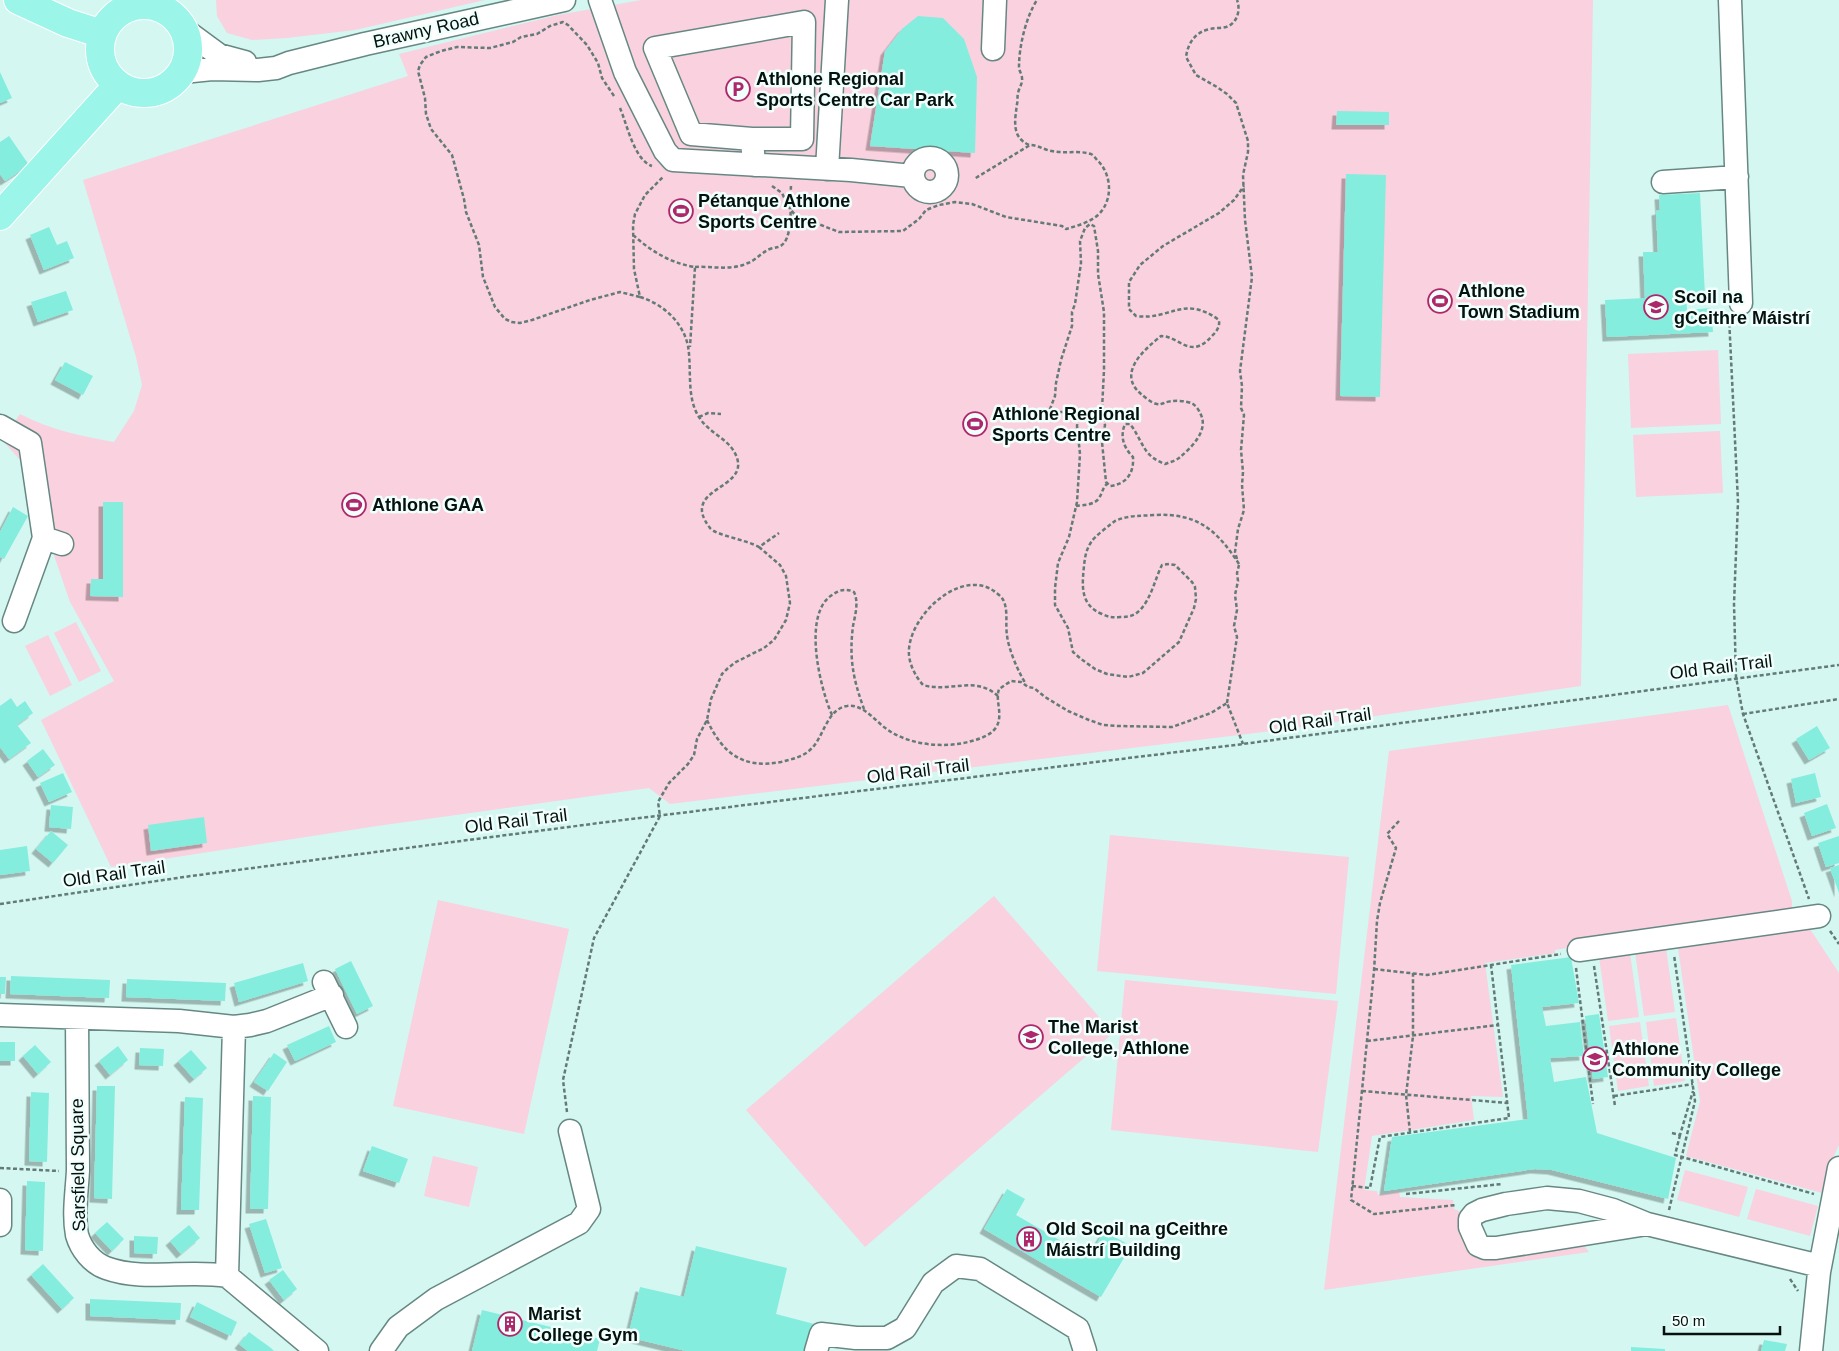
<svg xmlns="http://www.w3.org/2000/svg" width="1839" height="1351" viewBox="0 0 1839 1351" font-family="Helvetica,sans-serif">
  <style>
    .green { fill: #f9d1df }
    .building { fill: #85edde; filter: url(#shadow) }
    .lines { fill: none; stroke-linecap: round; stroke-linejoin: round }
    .minor-casing { stroke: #678882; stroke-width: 25 }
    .major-casing { stroke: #fff; stroke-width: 30 }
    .path { stroke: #647a77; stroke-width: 2.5; stroke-dasharray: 4 2.5; stroke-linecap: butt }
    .minor { stroke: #fff; stroke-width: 22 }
    .major { stroke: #9bf5e9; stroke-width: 28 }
    .labels { text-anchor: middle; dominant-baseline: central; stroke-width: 5; stroke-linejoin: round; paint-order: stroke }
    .street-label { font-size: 18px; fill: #05110f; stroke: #f1fffc }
    .poi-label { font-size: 18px; font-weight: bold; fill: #05110f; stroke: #f1fffc; text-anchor: start }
  </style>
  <defs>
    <filter id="shadow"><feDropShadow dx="-4.5" dy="4.5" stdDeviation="0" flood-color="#0004"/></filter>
  </defs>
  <rect width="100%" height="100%" fill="#d4f7f1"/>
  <path class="green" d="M216,0H485L355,30L287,38L252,40L227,33L217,16Z
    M641,0H1593L1581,686L1280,730L670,804L649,788L377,826L111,867L41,720L114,681L70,602L22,462L2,440L20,414C50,430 81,436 114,442L134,411L142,385L136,357L83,180L408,76L399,54L558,15Z
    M1718,350L1721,424L1631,428L1628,354Z
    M1720,431L1723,493L1636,497L1633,435Z
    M76,622L101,671L79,682L54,633Z
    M48,635L72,685L50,696L25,646Z
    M1728,705L1792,901V909L1555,950V953L1485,963L1503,1097L1471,1096L1474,1120L1372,1136L1364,1190L1377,1191L1378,1195L1399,1192L1400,1197L1453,1200L1454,1209L1461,1212C1456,1225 1460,1236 1468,1247L1578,1245L1585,1247L1589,1252L1324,1290L1389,751Z
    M1110,835L1349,857L1336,994L1097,971Z
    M994,896L1113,1033L865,1247L746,1110Z
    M438,900L569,929L524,1134L393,1106Z
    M1797,925L1810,929L1839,973V1145L1833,1158L1826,1194L1686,1156L1700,1101L1677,941Z
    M1666,948L1675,1012L1644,1016L1635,952Z
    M1630,953L1639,1017L1608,1021L1599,957Z
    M1125,980L1338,1001L1318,1152L1111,1130Z
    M1676,1018L1685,1081L1654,1086L1646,1022Z
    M1640,1022L1649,1086L1618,1091L1609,1026Z
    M433,1156L478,1167L469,1207L424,1196Z
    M1685,1170L1748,1187L1739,1217L1677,1200Z
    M1756,1189L1818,1206L1810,1236L1747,1219Z"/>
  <path class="building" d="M918,16L943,18L964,39L977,77L975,153L870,146L885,51L902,29Z
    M0,72L12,98L0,103Z
    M1337,111L1389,112V125H1336Z
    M9,136L29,165L5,181L0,174V142Z
    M1346,174L1386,175L1380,397L1340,396Z
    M1700,193L1705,296L1686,297L1687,310L1711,308L1713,332L1607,337L1605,300L1645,298L1643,252H1658L1656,211L1660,210L1659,195Z
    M49,227L57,245L67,241L74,258L44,270L30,235Z
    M66,291L73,310L38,322L31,302Z
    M65,362L93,376L83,395L55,380Z
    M103,502H123V597L90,596L91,579H103Z
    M13,507L28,516L4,559L0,557V532Z
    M11,698L17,707L25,701L33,713L17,725L31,743L9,759L0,747V706Z
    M1817,726L1830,748L1809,760L1796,739Z
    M43,749L55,765L38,777L27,761Z
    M63,773L72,792L49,802L40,783Z
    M1815,773L1821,797L1796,803L1791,779Z
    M1827,804L1836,828L1812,836L1804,813Z
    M51,805L73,807L71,829L49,827Z
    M204,817L207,843L151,851L148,825Z
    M51,831L68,845L53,863L36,849Z
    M1839,836V863L1826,867L1818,843Z
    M27,846L30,871L0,875V850Z
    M1839,865V893L1830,868Z
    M1571,957L1579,1003L1542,1007L1546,1026L1580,1022L1584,1056L1550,1058L1554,1082L1586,1077L1597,1133L1676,1158L1668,1199L1552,1170L1535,1169L1384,1191L1392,1137L1528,1119L1511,965Z
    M351,961L373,1006L357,1014L335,969Z
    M303,963L308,981L239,1002L234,983Z
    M11,976L110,980L109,998L10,994Z
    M0,977H6L5,994H0Z
    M127,979L226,983L225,1001L126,997Z
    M1599,1014L1608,1077L1593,1079L1585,1016Z
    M329,1026L336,1042L295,1061L287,1045Z
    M0,1042H15V1061H0Z
    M35,1045L51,1062L38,1074L23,1056Z
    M118,1046L128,1060L110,1075L99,1061Z
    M140,1048L164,1049L163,1066L139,1065Z
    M191,1050L207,1068L194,1079L178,1061Z
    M274,1053L287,1062L268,1091L254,1082Z
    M97,1086H115L112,1199L94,1198Z
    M31,1092L49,1093L47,1162L29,1161Z
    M253,1096L271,1097L268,1209H250Z
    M185,1097L203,1098L199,1210H181Z
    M372,1146L408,1159L399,1183L363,1171Z
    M27,1181L45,1182L43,1251L25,1250Z
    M1007,1189L1025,1199L1016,1215L1089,1257L1104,1231L1131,1246L1101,1297L984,1229Z
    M266,1219L282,1268L265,1273L249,1224Z
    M107,1222L124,1239L112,1251L95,1233Z
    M189,1225L200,1238L181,1254L170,1241Z
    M134,1236L158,1237L157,1254L134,1253Z
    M696,1246L787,1268L776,1314L818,1325L812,1351H686L628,1337L640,1287L684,1297Z
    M43,1264L74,1298L62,1309L31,1275Z
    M283,1270L297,1289L284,1300L269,1280Z
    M90,1299L181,1303L180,1320L90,1316Z
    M197,1302L237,1322L231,1336L190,1317Z
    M482,1310L600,1339L597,1351H472Z
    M249,1332L271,1348L274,1351H248L239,1344Z
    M1764,1340L1787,1344L1785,1351H1761Z
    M1631,1347L1665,1349V1351H1631Z"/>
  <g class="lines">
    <g class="minor-casing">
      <path id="minor" d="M600,0L625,72L665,151L673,160L851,170L912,176
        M1730,0L1741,303
        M185,30L219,55L245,62
        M993,49L995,0
        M183,72L212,69L258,70L276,68L289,63L365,44L564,0
        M752,139H802L804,22L655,48L691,134L752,139L754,165
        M913 175a17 17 0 1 1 34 0a17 17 0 1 1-34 0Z
        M827,169L837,0
        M1663,182L1737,177
        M0,426L30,443L44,538L62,544
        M14,621L44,538
        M1579,950L1819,916
        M324,982L346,1027
        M0,1015L179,1021L234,1027L250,1025L267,1021L332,995
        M77,1018C77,1069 78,1119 78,1170C77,1191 73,1214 77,1235C81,1249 92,1263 106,1268C144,1282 188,1269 227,1276L317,1351
        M0,1200V1225
        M1647,1224L1496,1248H1485L1478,1245L1470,1227V1219L1474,1214L1482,1210L1506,1204L1547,1198L1579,1201L1613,1210L1647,1224L1820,1266
        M227,1276L234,1027
        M381,1351L398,1327L436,1299L579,1223L589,1209L570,1131
        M816,1351L821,1334L856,1338H887L905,1328L933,1283L956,1266L980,1269L1078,1329L1085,1351
        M1811,1351L1819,1272L1839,1168"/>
    </g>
    <g class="major-casing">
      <path id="major" d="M18,0L68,23L102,34
        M100 49a44 44 0 1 1 88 0a44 44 0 1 1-88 0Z
        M0,216L118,85"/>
    </g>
    <path class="path" d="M614,96L602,78L598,63L587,45L568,25L563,22L550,26L537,34L521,37L513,42L490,48L457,47L441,51L426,57L420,65L418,71L425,98L426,114L431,129L452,155L464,199L466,212L479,245L483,277L495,307L505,319L512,322L520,323L532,320L590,300L620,292L640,297L634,269L633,225L635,214L645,195L663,177
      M620,108C627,124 634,160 652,166
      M1029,145C1011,137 1015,120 1017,104C1018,101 1017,97 1018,93C1019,88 1023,83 1022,78C1022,74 1019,71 1019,67C1019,46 1026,17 1037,0
      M772,186L782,193L788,206L795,215L839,232L903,231L919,219L926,210L939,205L955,202L972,204L1006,217L1062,226L1066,229C1077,226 1090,222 1098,215C1113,201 1112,176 1099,162C1096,160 1095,156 1091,154C1078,150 1065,154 1052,151C1044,150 1038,145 1030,145L974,179
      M633,235C651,251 670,263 695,267L690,347
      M695,267C712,266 731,271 748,263C756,260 762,252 770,249C776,247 780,248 784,243C793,232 790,200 791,186
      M640,297C663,304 683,322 688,346C692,369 686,397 699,417C709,434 731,439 737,458C748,490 679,488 710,528C715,535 747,540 759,547L779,533
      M1729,317L1738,502L1734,604L1736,677L1743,714L1809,899
      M699,417L708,413L721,414
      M1076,506C1083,505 1095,505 1099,498C1103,492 1102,488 1108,483
      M1237,559L1235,552L1238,529L1244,510L1242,485L1243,472L1241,450L1244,415L1241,408L1242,386L1240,371L1252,277L1245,220L1243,175L1248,152V141L1236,103L1227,94L1217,87L1196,75L1186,57C1188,43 1195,32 1210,29C1215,28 1221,28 1226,27C1237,24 1241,10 1237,0
      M1239,564C1217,530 1197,513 1156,515C1141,516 1128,515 1115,521C1111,524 1094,537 1092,541C1086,549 1085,557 1084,566C1082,586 1080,605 1102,614C1108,617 1113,618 1120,617C1129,617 1134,616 1140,610C1151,599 1155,579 1162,565L1169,564L1175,565L1192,582L1195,587L1196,599L1194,608L1179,642L1143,673L1128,677L1107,674L1095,669L1081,659L1073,652L1068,628L1055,605V588L1058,563L1069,537L1077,502L1080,454L1077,426L1079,412H1054L1050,409L1055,396L1056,383L1061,360L1072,326V312L1075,304L1081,263L1080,241L1085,228L1090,224L1094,226L1098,251V274L1104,312V370L1102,409L1105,425L1102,442L1106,482L1110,486C1127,484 1134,473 1133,457C1123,447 1120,436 1125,424H1130L1133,428C1144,445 1144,456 1165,464C1170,462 1175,461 1179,458C1191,448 1210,430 1200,413C1199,410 1196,406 1193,404C1186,400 1171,400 1164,403C1160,404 1161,405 1157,404C1151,403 1145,397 1141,394C1116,373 1145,349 1161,336C1179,336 1190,360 1211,337C1216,332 1220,328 1219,320C1183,294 1170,321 1136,316L1129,309V282L1140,265L1163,246L1219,213L1234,200L1244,186
      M998,696C975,675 951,693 923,685C916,677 910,666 909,655C906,619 959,567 994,591C996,593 1000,595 1002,598C1009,608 1005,624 1007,635C1008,648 1019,674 1026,684
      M1227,703L1237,637L1234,626L1237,610L1235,595L1238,581L1237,573L1239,565
      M1743,714L1839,699
      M832,715C820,688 802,614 832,595C839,590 846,588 854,592C859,602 855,616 853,626C849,658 853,679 864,709
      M707,720C723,754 743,769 781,762C792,759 804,757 812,748C824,736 827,709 847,706C864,703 877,724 891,732C913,745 943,748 968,742C979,739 991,736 997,726C1003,713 995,701 999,689L1011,681L1021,682L1028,687L1034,688L1045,697L1068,711L1089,720L1103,725L1117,726L1172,727L1211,713L1227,703L1243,744
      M1399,821L1387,834L1396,848L1380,903L1377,921L1374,971L1351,1200L1374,1214L1456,1205
      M0,904L191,876L607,822L1243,744L1839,665
      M1830,931L1839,944
      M1594,966L1615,1106
      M1576,968L1593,1104
      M1374,969L1427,975L1561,954
      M1367,1041L1498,1025
      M1362,1091L1508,1103
      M1614,1096L1693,1084
      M567,1112L563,1080L594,938L660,816L658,802L669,783L688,764L694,755L697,739L707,720L711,699L722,674L728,668L736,662L764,648L774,640L786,620L790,603L786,576L780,565L759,547
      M1410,1132L1406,1095L1413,1036V973
      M1672,1133L1680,1135L1693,1091
      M1680,1135L1675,1155L1814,1194
      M0,1168L59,1171
      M1352,1186L1370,1188L1380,1137L1509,1118L1491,965
      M1406,1194L1502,1184
      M1669,1210L1695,1101L1674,955
      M1790,1279L1798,1291"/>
    <use href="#minor" class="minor"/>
    <use href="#major" class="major"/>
  </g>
  <defs>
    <g id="parking-ring" transform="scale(1.25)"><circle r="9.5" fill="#f1fffc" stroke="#ae276b" stroke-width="1.5"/><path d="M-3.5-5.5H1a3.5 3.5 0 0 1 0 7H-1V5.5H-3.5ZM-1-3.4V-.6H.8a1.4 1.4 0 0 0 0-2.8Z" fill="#ae276b"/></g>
    <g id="stadium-ring" transform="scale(1.25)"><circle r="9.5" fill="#f1fffc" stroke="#ae276b" stroke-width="1.5"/><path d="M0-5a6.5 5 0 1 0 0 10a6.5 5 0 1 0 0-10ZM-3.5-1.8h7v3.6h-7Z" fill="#ae276b"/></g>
    <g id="school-ring" transform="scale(1.25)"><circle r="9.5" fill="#f1fffc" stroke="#ae276b" stroke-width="1.5"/><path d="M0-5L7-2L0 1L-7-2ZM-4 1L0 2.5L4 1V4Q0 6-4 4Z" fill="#ae276b"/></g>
    <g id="building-ring" transform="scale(1.25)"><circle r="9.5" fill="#f1fffc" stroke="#ae276b" stroke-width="1.5"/><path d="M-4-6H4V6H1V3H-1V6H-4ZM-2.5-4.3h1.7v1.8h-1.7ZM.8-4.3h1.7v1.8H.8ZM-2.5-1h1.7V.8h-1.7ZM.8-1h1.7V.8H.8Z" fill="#ae276b"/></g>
  </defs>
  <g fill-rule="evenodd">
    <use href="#parking-ring" x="738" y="89"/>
    <use href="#stadium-ring" x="681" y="211"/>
    <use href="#stadium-ring" x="1440" y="301"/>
    <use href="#school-ring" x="1656" y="307"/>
    <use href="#stadium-ring" x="975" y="424"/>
    <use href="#stadium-ring" x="354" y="505"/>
    <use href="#school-ring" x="1031" y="1037"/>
    <use href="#school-ring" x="1595" y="1059"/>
    <use href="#building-ring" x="1029" y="1239"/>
    <use href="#building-ring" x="510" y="1324"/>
  </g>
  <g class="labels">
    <g class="street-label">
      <text transform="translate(426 30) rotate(-13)">Brawny Road</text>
      <text transform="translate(1721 667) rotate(-7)">Old Rail Trail</text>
      <text transform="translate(1320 721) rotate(-8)">Old Rail Trail</text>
      <text transform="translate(918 771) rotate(-7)">Old Rail Trail</text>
      <text transform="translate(516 821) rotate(-7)">Old Rail Trail</text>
      <text transform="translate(114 874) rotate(-8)">Old Rail Trail</text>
      <text transform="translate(78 1165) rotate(-91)">Sarsfield Square</text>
    </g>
    <g class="poi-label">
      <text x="756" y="79">Athlone Regional<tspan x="756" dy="21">Sports Centre Car Park</tspan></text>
      <text x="698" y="201">Pétanque Athlone<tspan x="698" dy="21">Sports Centre</tspan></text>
      <text x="1458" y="291">Athlone<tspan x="1458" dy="21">Town Stadium</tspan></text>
      <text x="1674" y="297">Scoil na<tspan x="1674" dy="21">gCeithre Máistrí</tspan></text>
      <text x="992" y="414">Athlone Regional<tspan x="992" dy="21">Sports Centre</tspan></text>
      <text x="372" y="505">Athlone GAA</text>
      <text x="1048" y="1027">The Marist<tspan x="1048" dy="21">College, Athlone</tspan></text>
      <text x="1612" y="1049">Athlone<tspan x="1612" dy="21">Community College</tspan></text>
      <text x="1046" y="1229">Old Scoil na gCeithre<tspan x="1046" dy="21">Máistrí Building</tspan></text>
      <text x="528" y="1314">Marist<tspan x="528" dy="21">College Gym</tspan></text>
    </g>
  </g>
  <path d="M1664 1326v8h116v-8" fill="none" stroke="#05110f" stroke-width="2.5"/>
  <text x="1672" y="1326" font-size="15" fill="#05110f" stroke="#f1fffc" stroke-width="4" paint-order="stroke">50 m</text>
</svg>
